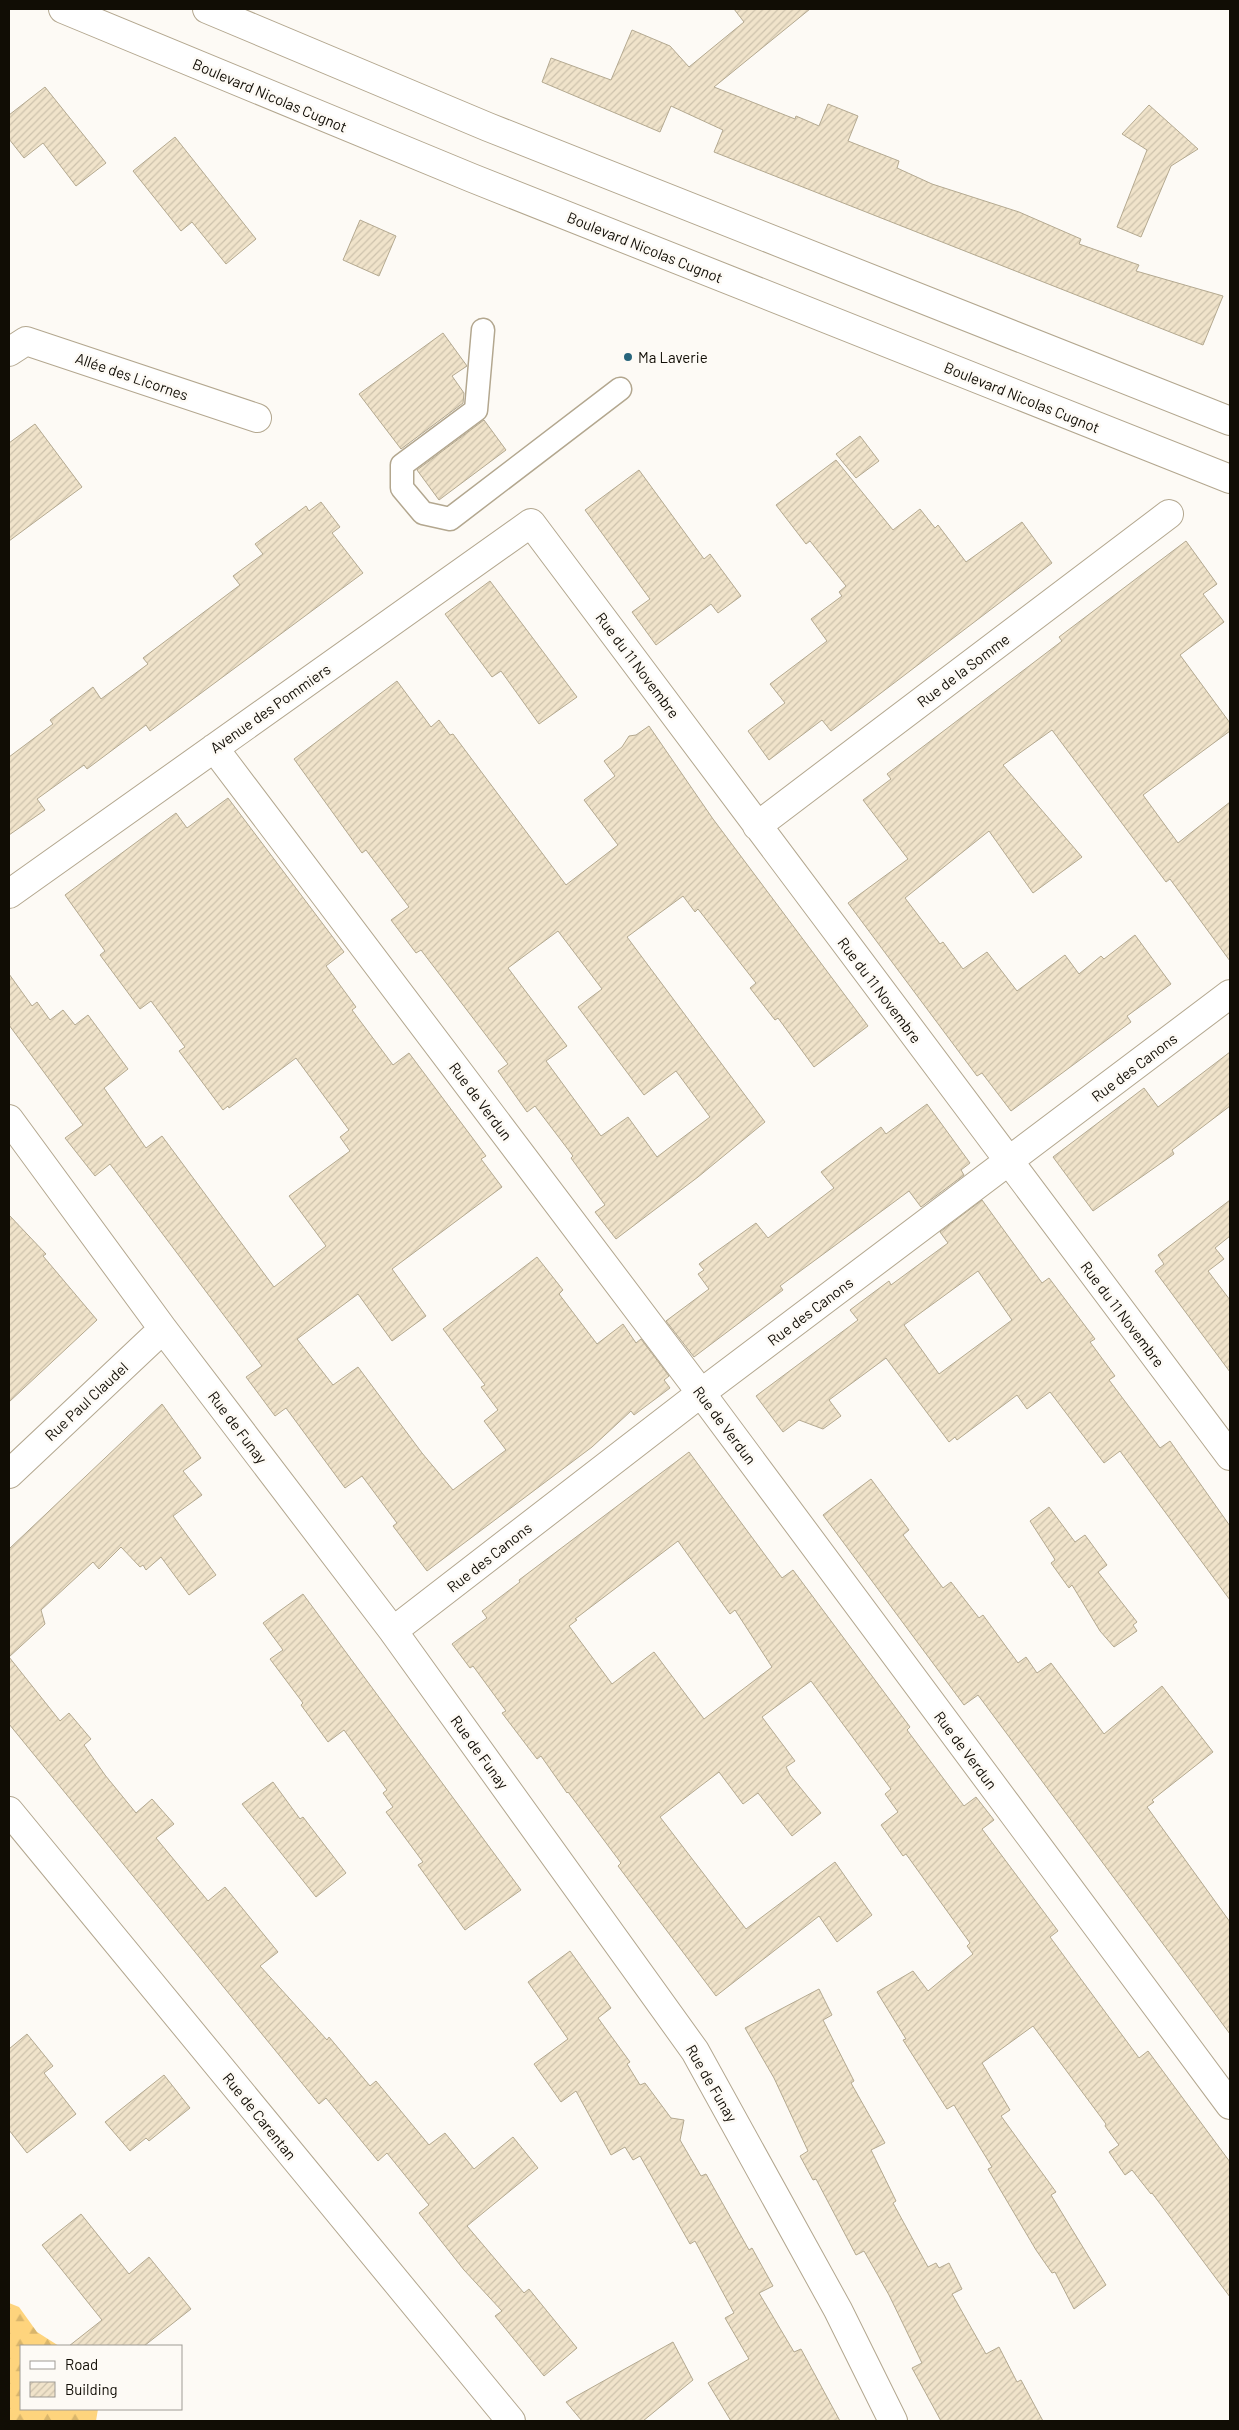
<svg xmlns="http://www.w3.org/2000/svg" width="1239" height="2430" viewBox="0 0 1239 2430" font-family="Barlow,sans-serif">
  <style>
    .forest { fill: url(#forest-firs) }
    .building { fill: url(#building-hatch); stroke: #b4a990; fill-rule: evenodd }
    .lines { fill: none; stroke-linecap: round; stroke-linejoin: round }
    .service-casing { stroke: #b3a78f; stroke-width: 25 }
    .minor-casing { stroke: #b3a78f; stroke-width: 30 }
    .primary-casing { stroke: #b3a78f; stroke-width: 30 }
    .service { stroke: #fff; stroke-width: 22 }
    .minor { stroke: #fff; stroke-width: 28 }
    .primary { stroke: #fff; stroke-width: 28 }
    .poi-dot { fill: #28657c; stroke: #fdfaf5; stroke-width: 2 }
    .labels { text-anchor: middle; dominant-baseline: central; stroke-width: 5; stroke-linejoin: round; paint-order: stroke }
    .street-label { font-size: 15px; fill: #110d05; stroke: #fdfaf5 }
    .poi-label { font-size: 15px; fill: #110d05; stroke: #fdfaf5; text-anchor: start }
  </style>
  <defs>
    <pattern id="forest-firs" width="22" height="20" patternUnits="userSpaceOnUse" patternTransform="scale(1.25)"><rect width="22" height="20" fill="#fed47d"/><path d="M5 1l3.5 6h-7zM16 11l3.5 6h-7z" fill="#d9b56b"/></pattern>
    <pattern id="building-hatch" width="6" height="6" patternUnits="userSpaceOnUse" patternTransform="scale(1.25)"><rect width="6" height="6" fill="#f0e3ca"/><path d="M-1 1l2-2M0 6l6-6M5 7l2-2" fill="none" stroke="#cdc2ac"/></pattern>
  </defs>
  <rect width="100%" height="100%" fill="#fdfaf5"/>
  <path class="forest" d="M9,2303L19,2307L37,2332L59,2346H21V2409H98L96,2421H9Z"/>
  <path class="building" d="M734,9H810L714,87L795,119L796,116L819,126L828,104L858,116L848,141L899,161L897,168L932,184L1019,212L1081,239L1079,244L1139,265L1136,271L1223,296L1203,345L714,152L723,130L671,106L660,132L542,82L551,58L611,80L632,30L670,46L689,67L744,22Z
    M45,87L106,163L76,186L43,143L24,158L9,139V115Z
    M1149,105L1198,149L1171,166L1141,237L1117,227L1147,150L1122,134Z
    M175,137L256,239L226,264L192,222L181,231L133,171Z
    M360,220L396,236L379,276L343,260Z
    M443,333L467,366L452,376L464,393L463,403L401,449L359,394Z
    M484,420L506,450L439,500L417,470Z
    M35,424L82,487L9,541V443Z
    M860,436L879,461L856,478L836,454Z
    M836,460L893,530L920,509L935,528L938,525L966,562L1022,522L1052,563L831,731L822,720L769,760L748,731L785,703L770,684L827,641L811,619L842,596L839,592L846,586L810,541L806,544L776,505Z
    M639,470L704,559L710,554L741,596L718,613L711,604L656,645L632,612L650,599L585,510Z
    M321,502L340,527L332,533L363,573L150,731L146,725L87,769L84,765L37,799L45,810L9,835V757L53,724L50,720L93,687L101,699L148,664L143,658L240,585L233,576L263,554L255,544L306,506L309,511Z
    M1186,541L1217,584L1203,594L1224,622L1180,655L1230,723V731L1143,795L1178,843L1230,802V961L1170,879L1166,882L1052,730L1003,765L1082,857L1033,893L989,831L905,898L940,944L943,942L963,969L987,952L1017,991L1065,955L1079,974L1101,956L1104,959L1135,935L1171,984L1127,1016L1131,1022L1011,1111L982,1073L977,1076L848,903L908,859L863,800L891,779L887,774L1062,641L1059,637Z
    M490,581L577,697L539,724L501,671L492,677L445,614Z
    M397,681L431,727L439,720L450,735L453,734L566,885L618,845L584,800L615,776L604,761L622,747L629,736L636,735L649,726L713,819L868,1026L814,1067L778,1018L775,1020L750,988L756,983L698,909L695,912L683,896L627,937L765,1122L698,1177L616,1239L595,1212L605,1205L571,1158L573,1156L535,1106L527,1112L498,1071L508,1064L421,950L416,953L391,920L409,907L366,850L362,853L294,759ZM558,931L602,989L578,1007L644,1095L676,1071L710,1117L657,1157L628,1117L601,1136L546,1061L567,1046L508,968Z
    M228,798L344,952L326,966L356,1007L352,1010L393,1065L409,1053L486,1156L481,1159L502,1187L392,1269L426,1316L392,1341L358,1294L297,1339L333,1385L358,1367L422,1453L453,1490L506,1450L484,1421L498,1410L481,1387L485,1385L443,1329L537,1257L563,1290L559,1294L597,1344L623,1324L636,1343L641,1339L669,1376L664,1380L670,1388L634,1415L631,1411L592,1447L427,1571L393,1526L397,1523L362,1476L345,1488L286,1408L275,1416L246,1377L262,1366L110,1164L95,1176L65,1138L83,1125L9,1025V974L32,1006L37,1002L50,1020L63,1010L75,1025L88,1015L128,1069L104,1088L146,1148L162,1136L274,1287L326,1246L289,1196L350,1151L340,1137L349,1130L296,1058L229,1108L228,1106L223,1110L179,1051L185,1047L151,1001L140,1009L100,955L105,951L65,895L176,813L187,828Z
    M1230,1052V1106L1172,1150L1174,1154L1093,1211L1053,1157L1144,1088L1158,1107Z
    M927,1104L970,1163L961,1170L964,1175L921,1207L909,1191L780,1286L783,1290L694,1357L666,1321L709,1289L698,1274L704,1270L699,1264L756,1223L768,1238L834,1188L821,1172L881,1127L886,1134Z
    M982,1200L1042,1283L1049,1278L1095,1339L1090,1342L1115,1376L1109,1380L1160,1448L1170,1441L1230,1526V1600L1120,1451L1104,1463L1050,1392L1027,1409L1017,1395L957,1440L955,1437L949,1442L886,1358L829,1400L841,1416L823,1429L799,1420L783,1432L756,1396L858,1320L850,1310L889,1281L891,1285L948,1243L940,1232ZM978,1271L1012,1320L939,1374L904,1325Z
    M1230,1200V1236L1215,1248L1224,1259L1208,1271L1230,1300V1372L1155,1271L1164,1264L1158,1255Z
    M9,1215L46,1254L43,1256L97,1320L9,1402Z
    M162,1404L201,1458L183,1471L202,1495L173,1516L216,1575L189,1595L161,1557L146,1570L143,1565L140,1567L121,1547L99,1569L93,1562L41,1610L45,1624L9,1657L60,1721L69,1713L91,1739L84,1745L105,1775L136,1813L152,1799L174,1824L156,1838L208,1901L225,1887L278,1952L260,1966L327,2040L329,2037L370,2086L376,2081L429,2145L445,2133L474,2169L513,2137L538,2168L467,2226L524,2293L529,2289L577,2348L544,2376L495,2316L502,2311L464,2270L419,2213L429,2205L387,2153L378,2161L326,2098L319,2104L9,1724V1549Z
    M689,1452L782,1578L793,1570L910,1727L907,1730L964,1806L976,1797L994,1820L982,1829L1058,1931L1050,1937L1139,2058L1148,2051L1230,2162V2297L1152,2193L1151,2194L1132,2170L1125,2175L1109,2152L1119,2145L1105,2126L1106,2124L1033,2026L982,2063L1010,2110L1001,2116L1056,2192L1051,2195L1106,2285L1074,2309L1055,2272L1052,2273L1036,2250L988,2169L992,2167L954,2105L947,2109L903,2040L906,2039L877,1992L913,1971L928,1991L973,1954L967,1946L970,1943L906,1854L903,1856L881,1825L898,1812L885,1794L891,1789L811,1681L762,1717L795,1761L786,1767L790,1775L821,1813L792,1836L758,1793L743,1804L719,1772L660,1817L746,1929L835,1862L872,1915L837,1942L819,1916L716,1996L618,1866L621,1863L568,1792L567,1793L541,1756L537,1759L502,1713L506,1711L473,1666L470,1668L452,1644L487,1618L482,1611L520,1582L519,1580ZM678,1541L730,1614L735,1610L772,1667L704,1719L654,1652L612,1684L569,1626L577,1620L575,1619Z
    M871,1479L909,1530L903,1535L943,1588L951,1582L979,1618L983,1615L1018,1663L1026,1657L1037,1673L1051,1663L1104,1734L1162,1686L1213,1752L1152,1800L1154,1802L1147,1807L1230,1922V2034L978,1695L964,1705L823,1515Z
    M1049,1507L1075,1542L1085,1535L1107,1565L1098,1572L1137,1622L1133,1625L1137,1631L1114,1647L1100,1631L1072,1585L1069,1588L1051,1563L1055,1560L1054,1558L1030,1521Z
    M303,1594L521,1890L465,1930L418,1865L423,1862L386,1812L393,1807L383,1793L387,1790L344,1730L328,1742L301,1705L303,1703L270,1659L283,1650L263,1623Z
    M273,1782L300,1819L303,1817L346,1873L316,1897L242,1804Z
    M570,1951L611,2008L598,2018L630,2062L627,2064L640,2085L645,2083L671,2118L684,2120L680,2140L701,2176L706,2174L749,2250L752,2248L773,2286L759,2293L794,2352L801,2349L840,2421H731L708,2383L749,2359L725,2318L734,2313L695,2241L690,2244L640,2156L633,2160L625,2147L611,2155L576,2091L561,2102L534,2064L568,2039L528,1982Z
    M819,1989L832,2015L823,2020L854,2081L851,2083L885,2143L871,2150L896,2201L893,2203L928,2267L936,2263L939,2268L949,2263L962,2289L952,2294L986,2354L999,2347L1017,2382L1021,2380L1043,2421H941L912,2368L922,2363L889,2295L864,2251L856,2255L816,2179L813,2180L800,2156L808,2151L774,2078L745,2028Z
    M27,2034L53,2066L44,2073L76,2114L27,2153L9,2130V2049Z
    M164,2075L190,2108L149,2141L146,2138L130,2151L105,2122Z
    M81,2214L129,2274L149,2257L191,2309L144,2346H69L102,2320L42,2245Z
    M673,2342L693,2380L643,2421H582L566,2402Z"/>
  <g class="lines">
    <g class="service-casing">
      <path id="service" d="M483,330L476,410L402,465V488L423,513L450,519L620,389"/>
    </g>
    <g class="minor-casing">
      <path id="minor" d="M9,352L26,341L257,418
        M214,748L701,1393L1230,2105
        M757,826L1169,514
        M9,894L531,523L1230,1456
        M9,1119L163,1329L393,1631L695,2051L838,2310L893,2421
        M9,1474L163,1329
        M393,1631L701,1393L1230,994
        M9,1811L511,2421"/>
    </g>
    <g class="primary-casing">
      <path id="primary" d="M63,9L472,178L1230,479
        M207,9L488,127L1230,421"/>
    </g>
    <use href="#service" class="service"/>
    <use href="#minor" class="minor"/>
    <use href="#primary" class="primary"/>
  </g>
  <circle class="poi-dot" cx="628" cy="357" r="5"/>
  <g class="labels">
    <g class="street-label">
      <text transform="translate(270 95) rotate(23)">Boulevard Nicolas Cugnot</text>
      <text transform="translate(645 247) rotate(22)">Boulevard Nicolas Cugnot</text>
      <text transform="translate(132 376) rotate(19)">Allée des Licornes</text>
      <text transform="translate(1022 397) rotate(22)">Boulevard Nicolas Cugnot</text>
      <text transform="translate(638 665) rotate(53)">Rue du 11 Novembre</text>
      <text transform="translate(963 670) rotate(-37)">Rue de la Somme</text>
      <text transform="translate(270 708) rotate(-35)">Avenue des Pommiers</text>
      <text transform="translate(880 990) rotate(53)">Rue du 11 Novembre</text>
      <text transform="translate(1134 1067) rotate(-37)">Rue des Canons</text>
      <text transform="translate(481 1101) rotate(53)">Rue de Verdun</text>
      <text transform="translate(810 1311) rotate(-37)">Rue des Canons</text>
      <text transform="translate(1123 1314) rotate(53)">Rue du 11 Novembre</text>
      <text transform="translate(86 1401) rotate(-43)">Rue Paul Claudel</text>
      <text transform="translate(725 1425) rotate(53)">Rue de Verdun</text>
      <text transform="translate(238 1427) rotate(53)">Rue de Funay</text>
      <text transform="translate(489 1557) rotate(-38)">Rue des Canons</text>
      <text transform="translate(966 1750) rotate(53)">Rue de Verdun</text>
      <text transform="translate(480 1752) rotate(54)">Rue de Funay</text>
      <text transform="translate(712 2083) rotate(60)">Rue de Funay</text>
      <text transform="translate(260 2116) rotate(51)">Rue de Carentan</text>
    </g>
    <g class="poi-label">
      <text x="638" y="357">Ma Laverie</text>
    </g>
  </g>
  <rect width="1239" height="2430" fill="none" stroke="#110d05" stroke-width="20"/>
  <rect x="20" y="2345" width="162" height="65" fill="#fdfaf5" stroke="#9f9b95"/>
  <rect x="30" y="2361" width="25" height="8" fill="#ffffff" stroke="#9f9b95"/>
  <text x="65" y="2370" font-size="15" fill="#110d05">Road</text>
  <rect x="30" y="2382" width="25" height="15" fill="url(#building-hatch)" stroke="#9f9b95"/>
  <text x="65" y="2395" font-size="15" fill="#110d05">Building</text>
</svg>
